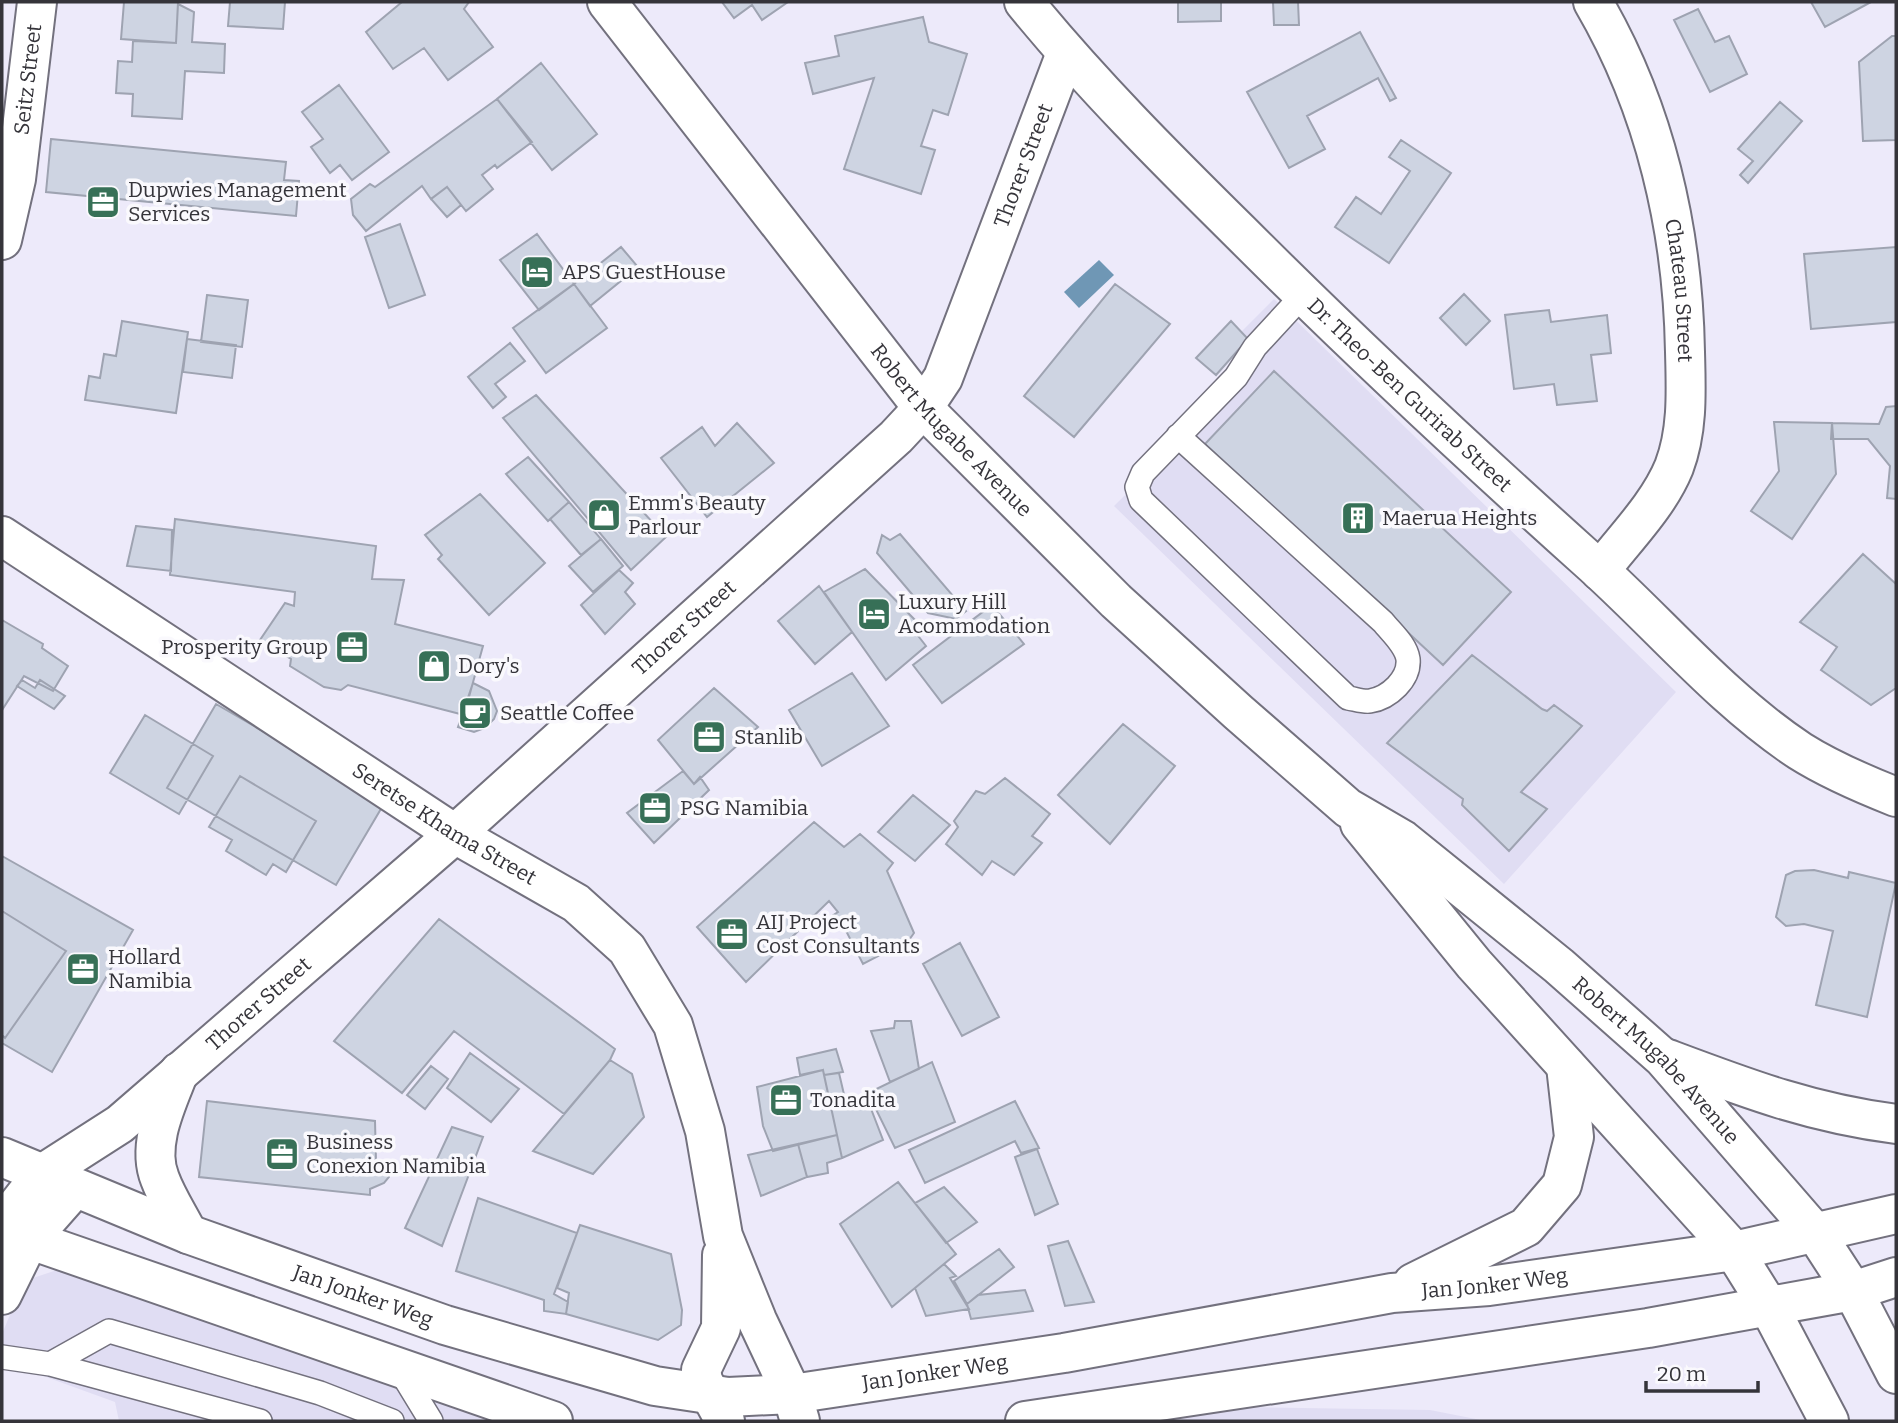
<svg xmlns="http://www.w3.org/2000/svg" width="1898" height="1423" viewBox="0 0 1898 1423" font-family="Bitter,serif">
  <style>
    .built { fill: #e0ddf3 }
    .water { fill: #6f97b5 }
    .building { fill: #ced4e2; stroke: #9ea3b1; stroke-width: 2 }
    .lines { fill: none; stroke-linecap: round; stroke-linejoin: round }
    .lane-casing { stroke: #73717e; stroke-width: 26 }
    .street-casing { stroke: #73717e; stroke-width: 42 }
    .secondary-casing { stroke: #73717e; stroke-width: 42 }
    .lane { stroke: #fff; stroke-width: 23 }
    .street { stroke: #fff; stroke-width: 38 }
    .secondary { stroke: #fff; stroke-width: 38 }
    .labels { text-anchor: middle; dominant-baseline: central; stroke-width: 7; stroke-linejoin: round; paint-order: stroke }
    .street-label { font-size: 21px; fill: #35343a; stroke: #faf9fd }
    .poi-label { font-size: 21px; fill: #35343a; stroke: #faf9fd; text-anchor: start }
  </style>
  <rect width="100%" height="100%" fill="#edeafa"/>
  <path class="built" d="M1274,299L1676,692L1504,884L1114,506L1258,363L1235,338Z
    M57,1270L96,1280L502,1421H119L115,1402L2,1361V1334L24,1281Z
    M1240,1407L1430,1410L1486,1421H1122Z"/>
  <path class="water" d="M1099,260L1114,275L1079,308L1064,292Z"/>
  <path class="building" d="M124,2H178L176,43L121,39Z
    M230,2H285L283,29L228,26Z
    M402,2H469L464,9L493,47L448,80L424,48L393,69L366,32Z
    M722,2H788L762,20L752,5L734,18Z
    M1178,2H1221V21L1178,22Z
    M1273,2H1298L1299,25H1274Z
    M1811,2H1871L1825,27Z
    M178,4L194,12L192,42L225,44L224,73L185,71L182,119L132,116L133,94L116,93L118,61L132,62L133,41L176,43Z
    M1698,9L1715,42L1729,36L1747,74L1710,92L1674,20Z
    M923,17L929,42L967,54L948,115L933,110L921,146L935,150L921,194L844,169L874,78L813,94L805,63L839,56L835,36Z
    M1360,32L1396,98L1390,101L1378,78L1307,116L1325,149L1289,168L1247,92Z
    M1892,36H1896V140L1863,141L1859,62Z
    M541,63L597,134L552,170L497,99Z
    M339,85L389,152L352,180L340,165L330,173L311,147L323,139L302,112Z
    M497,99L532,142L497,168L495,165L482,175L493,189L466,211L447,187L431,199L422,186L366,231L353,215L351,199L370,184L375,187Z
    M1780,102L1802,121L1748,183L1740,175L1753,161L1738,149Z
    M51,139L286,162L284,180L299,181L296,216L46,192Z
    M1401,140L1451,173L1389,263L1335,227L1356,197L1381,214L1410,171L1389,157Z
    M447,187L461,205L447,217L431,199Z
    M400,224L425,295L389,308L365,237Z
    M537,234L574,284L539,310L500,260Z
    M621,247L638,267L590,306L574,284Z
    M1896,247V322L1811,329L1804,254Z
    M574,284L607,328L546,373L513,328Z
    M1115,284L1170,324L1074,437L1024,396Z
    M1464,294L1490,321L1466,345L1440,318Z
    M207,295L248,300L242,347L201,342Z
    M1549,310L1551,322L1607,315L1611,353L1591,355L1597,401L1557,405L1554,384L1514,389L1505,315Z
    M122,321L188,332L176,413L85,400L89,376L100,378L104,354L116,356Z
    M1231,321L1248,339L1216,375L1196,358Z
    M187,339L236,345L232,378L183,372Z
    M510,343L525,361L495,384L506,397L493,408L468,377Z
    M1274,371L1511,592L1443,665L1205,444Z
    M536,395L666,537L631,570L503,418Z
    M1896,406V499L1887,498L1890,466L1868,439H1831L1832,423L1879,424L1886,407Z
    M1774,422L1832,423L1836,474L1792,539L1751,511L1779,471Z
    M737,423L774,463L707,517L661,458L702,427L715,446Z
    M528,457L569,502L548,521L506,474Z
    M480,494L545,563L489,615L438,559L442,555L425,535Z
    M569,502L601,539L581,555L550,519Z
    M175,519L376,546L372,579L404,580L395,624L483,646L464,715L348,685L341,690L324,687L290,666L291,659L260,640L285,603L294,606L295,592L170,575Z
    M136,526L172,530L171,571L127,566Z
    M900,534L966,611L956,619L928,613L877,553L882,535L890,540Z
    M601,539L623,566L593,592L569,566Z
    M1863,554L1896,584V688L1871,705L1821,670L1837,647L1800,622Z
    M865,569L917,622L909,624L926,646L886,680L824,592Z
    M619,570L633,583L625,592L635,604L605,634L581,605Z
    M819,586L852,632L815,664L778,621Z
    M992,605L1024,644L942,703L913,665Z
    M2,620L43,644L42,648L68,666L53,691L24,676L2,710Z
    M1472,655L1542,709L1547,711L1554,705L1582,726L1521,792L1547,809L1509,851L1462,805L1463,799L1387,743Z
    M852,673L889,726L822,766L789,710Z
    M22,680L35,688L40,680L65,696L54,709L17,686Z
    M473,683L489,691L497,711L494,719L485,728L474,732L458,727Z
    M714,688L758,727L694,784L658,740Z
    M216,704L385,802L336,885L167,788Z
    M145,715L213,756L179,814L110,773Z
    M1123,724L1175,766L1110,844L1058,795Z
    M683,771L694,784L700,777L709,790L654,843L627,813Z
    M240,776L316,821L286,872L273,864L266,875L226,851L232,840L209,827Z
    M1005,778L1050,814L1032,836L1042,843L1014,875L992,861L982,875L946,844L958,827L954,821L976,791L985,794Z
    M913,795L950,825L915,861L878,832Z
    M814,822L844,847L860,834L893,863L887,871L914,933L909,940L863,964L842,923L832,916L838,912L829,901L746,982L697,927Z
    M2,856L133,930L52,1072L2,1043Z
    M1814,870L1848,878L1849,872L1896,883L1867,1017L1816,1005L1833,931L1804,924L1786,926L1776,917L1786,875L1795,871Z
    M2,911L66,951L5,1038L2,1035Z
    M439,919L615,1049L610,1060L564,1114L454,1031L402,1093L334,1041Z
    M960,943L999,1017L962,1036L923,964Z
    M895,1021H911L919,1069L890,1082L871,1031L894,1028Z
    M836,1049L843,1072L824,1075L823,1070L800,1075L797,1058Z
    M470,1053L519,1089L491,1122L447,1088Z
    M610,1060L632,1074L644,1117L593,1174L533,1151Z
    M932,1062L955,1122L895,1148L868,1093Z
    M431,1066L448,1079L425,1109L407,1095Z
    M823,1070L837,1135L773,1151L763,1126L757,1087Z
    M839,1073L846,1103L868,1101L883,1140L842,1158L824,1075Z
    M207,1101L375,1121L376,1161L389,1164V1177L384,1183L370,1189V1195L199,1177Z
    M1015,1101L1039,1148L1021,1153L1015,1141L925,1183L909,1150Z
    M452,1127L483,1137L442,1246L405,1228Z
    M837,1135L842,1158L827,1163L828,1173L807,1177L798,1144Z
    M798,1144L807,1177L761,1196L748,1155Z
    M1037,1149L1058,1204L1035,1215L1015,1157Z
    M898,1182L956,1254L892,1307L840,1224Z
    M944,1187L977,1222L946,1243L915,1203Z
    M478,1198L577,1233L554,1294L568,1302L566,1314L544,1311V1300L456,1271Z
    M580,1225L671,1254L682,1310L681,1325L658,1340L566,1314L569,1293L557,1288Z
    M1068,1241L1094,1302L1065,1306L1048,1246Z
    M999,1249L1014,1267L967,1304L954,1281Z
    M944,1264L956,1276L950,1278L969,1309L926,1316L915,1288Z
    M1025,1290L1033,1311L971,1319L967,1304L978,1295Z"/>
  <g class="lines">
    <g class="lane-casing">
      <path id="lane" d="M1178,436L1383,622C1392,633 1406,645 1408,659C1410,679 1389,698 1370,701C1363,702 1355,699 1348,698L1141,500L1137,487L1143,473L1236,377L1255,347L1303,295
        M2,1357L50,1364L260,1421
        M50,1364L109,1331L320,1393L392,1421
        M398,1367L431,1421"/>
    </g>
    <g class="street-casing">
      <g id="street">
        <path id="s1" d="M1024,2C1091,84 1165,158 1240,232C1353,345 1469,453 1587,559C1658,622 1720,698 1800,751C1830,770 1863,784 1896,797"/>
        <path id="s2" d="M1593,2C1655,108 1683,230 1685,352C1686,391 1688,430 1674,467C1658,506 1625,538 1600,571"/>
        <path id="s3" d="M2,240L16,179L37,2"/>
        <path id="s4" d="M2,536L455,834L576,903L627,949L673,1025L705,1131L723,1236L757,1320L792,1394L800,1421"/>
        <path id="s5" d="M42,1174L120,1124L455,834L896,437L923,408L943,378L1066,53"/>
        <path d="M722,1255L721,1328L701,1370L703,1381L725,1421"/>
      </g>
    </g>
    <g class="secondary-casing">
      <g id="secondary">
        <path id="s6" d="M607,2L923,408L1116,601L1238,712L1348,808L1403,840L1559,966L1663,1058L1816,1234L1853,1291L1896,1374"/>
        <path d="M1360,824L1474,964L1734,1251L1769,1307L1829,1421"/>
        <path d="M1668,1059C1748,1089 1811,1113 1896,1124"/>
        <path d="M179,1072C167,1103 146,1145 160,1179C167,1198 179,1216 188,1234"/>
        <path id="s7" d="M2,1157L188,1234L445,1325L655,1386L728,1397L792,1394L1064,1353L1392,1293L1489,1286L1734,1251L1896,1214"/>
        <path d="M2,1225L42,1174"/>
        <path d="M2,1230L553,1421"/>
        <path d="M1413,1283L1526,1227L1562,1185L1574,1137L1566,1066"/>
        <path d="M2,1295L29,1240L74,1189"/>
        <path d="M1025,1421L1648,1328L1853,1291L1896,1277"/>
      </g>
    </g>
    <use href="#lane" class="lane"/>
    <use href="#street" class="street"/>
    <use href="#secondary" class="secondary"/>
  </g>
  <defs>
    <g id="office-square" transform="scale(1.75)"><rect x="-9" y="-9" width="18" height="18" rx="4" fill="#377057" stroke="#faf9fd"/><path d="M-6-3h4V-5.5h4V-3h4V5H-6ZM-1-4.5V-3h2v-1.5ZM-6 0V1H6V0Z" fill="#fff"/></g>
    <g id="hotel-square" transform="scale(1.75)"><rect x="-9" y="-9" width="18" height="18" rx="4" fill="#377057" stroke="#faf9fd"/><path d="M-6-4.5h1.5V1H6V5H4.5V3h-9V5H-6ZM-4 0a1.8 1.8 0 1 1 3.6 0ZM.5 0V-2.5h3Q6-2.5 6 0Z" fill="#fff"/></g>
    <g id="shop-square" transform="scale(1.75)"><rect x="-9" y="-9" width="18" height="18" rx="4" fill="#377057" stroke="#faf9fd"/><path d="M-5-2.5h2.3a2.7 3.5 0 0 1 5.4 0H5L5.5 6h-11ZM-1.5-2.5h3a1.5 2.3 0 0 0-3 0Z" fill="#fff"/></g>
    <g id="building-square" transform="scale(1.75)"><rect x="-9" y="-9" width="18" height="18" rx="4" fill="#377057" stroke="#faf9fd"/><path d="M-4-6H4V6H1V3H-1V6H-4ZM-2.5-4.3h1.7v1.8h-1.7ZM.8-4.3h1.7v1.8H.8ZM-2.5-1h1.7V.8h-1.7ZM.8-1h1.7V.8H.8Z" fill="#fff"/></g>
    <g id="cafe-square" transform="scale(1.75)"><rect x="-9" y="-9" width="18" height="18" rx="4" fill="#377057" stroke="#faf9fd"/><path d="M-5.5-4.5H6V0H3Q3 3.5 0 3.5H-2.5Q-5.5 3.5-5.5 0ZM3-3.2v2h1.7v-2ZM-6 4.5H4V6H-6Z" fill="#fff"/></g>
  </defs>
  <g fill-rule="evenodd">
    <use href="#office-square" x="103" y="202"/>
    <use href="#hotel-square" x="537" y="272"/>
    <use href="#shop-square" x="604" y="515"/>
    <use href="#building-square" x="1358" y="518"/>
    <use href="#hotel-square" x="874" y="614"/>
    <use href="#office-square" x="352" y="647"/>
    <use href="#shop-square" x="434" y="666"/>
    <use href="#cafe-square" x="475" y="713"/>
    <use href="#office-square" x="709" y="737"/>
    <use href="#office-square" x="655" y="808"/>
    <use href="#office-square" x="732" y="934"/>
    <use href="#office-square" x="83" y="969"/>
    <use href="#office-square" x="786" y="1100"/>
    <use href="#office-square" x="282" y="1154"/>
  </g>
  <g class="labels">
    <g class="street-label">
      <text stroke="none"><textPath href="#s3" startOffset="163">Seitz Street</textPath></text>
      <text stroke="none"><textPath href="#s5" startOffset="1432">Thorer Street</textPath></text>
      <text stroke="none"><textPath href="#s2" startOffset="304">Chateau Street</textPath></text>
      <text stroke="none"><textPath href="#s1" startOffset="551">Dr. Theo-Ben Gurirab Street</textPath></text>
      <text stroke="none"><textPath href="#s6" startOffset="550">Robert Mugabe Avenue</textPath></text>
      <text stroke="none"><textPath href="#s5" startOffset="844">Thorer Street</textPath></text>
      <text stroke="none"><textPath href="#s4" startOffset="528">Seretse Khama Street</textPath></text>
      <text stroke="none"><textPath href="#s5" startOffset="276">Thorer Street</textPath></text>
      <text stroke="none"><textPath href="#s6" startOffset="1498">Robert Mugabe Avenue</textPath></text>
      <text stroke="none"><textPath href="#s7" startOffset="1542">Jan Jonker Weg</textPath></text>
      <text stroke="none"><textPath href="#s7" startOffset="387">Jan Jonker Weg</textPath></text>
      <text stroke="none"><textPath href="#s7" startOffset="975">Jan Jonker Weg</textPath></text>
    </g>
    <g class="poi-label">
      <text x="128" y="190">Dupwies Management<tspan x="128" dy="24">Services</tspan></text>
      <text x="562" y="272">APS GuestHouse</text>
      <text x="628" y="503">Emm's Beauty<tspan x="628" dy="24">Parlour</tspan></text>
      <text x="1382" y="518">Maerua Heights</text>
      <text x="898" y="602">Luxury Hill<tspan x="898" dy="24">Acommodation</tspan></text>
      <text x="328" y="647" text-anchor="end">Prosperity Group</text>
      <text x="458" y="666">Dory's</text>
      <text x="500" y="713">Seattle Coffee</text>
      <text x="734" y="737">Stanlib</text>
      <text x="680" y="808">PSG Namibia</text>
      <text x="756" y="922">AIJ Project<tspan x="756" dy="24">Cost Consultants</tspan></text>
      <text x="108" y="957">Hollard<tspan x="108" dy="24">Namibia</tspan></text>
      <text x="810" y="1100">Tonadita</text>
      <text x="306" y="1142">Business<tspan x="306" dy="24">Conexion Namibia</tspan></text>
    </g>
  </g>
  <rect width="1898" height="1423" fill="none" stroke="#35343a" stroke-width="7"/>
  <path d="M1646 1381v10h112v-10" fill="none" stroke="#35343a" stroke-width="3.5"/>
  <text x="1657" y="1381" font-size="21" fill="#35343a" stroke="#faf9fd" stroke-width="5" paint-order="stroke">20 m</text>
</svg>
